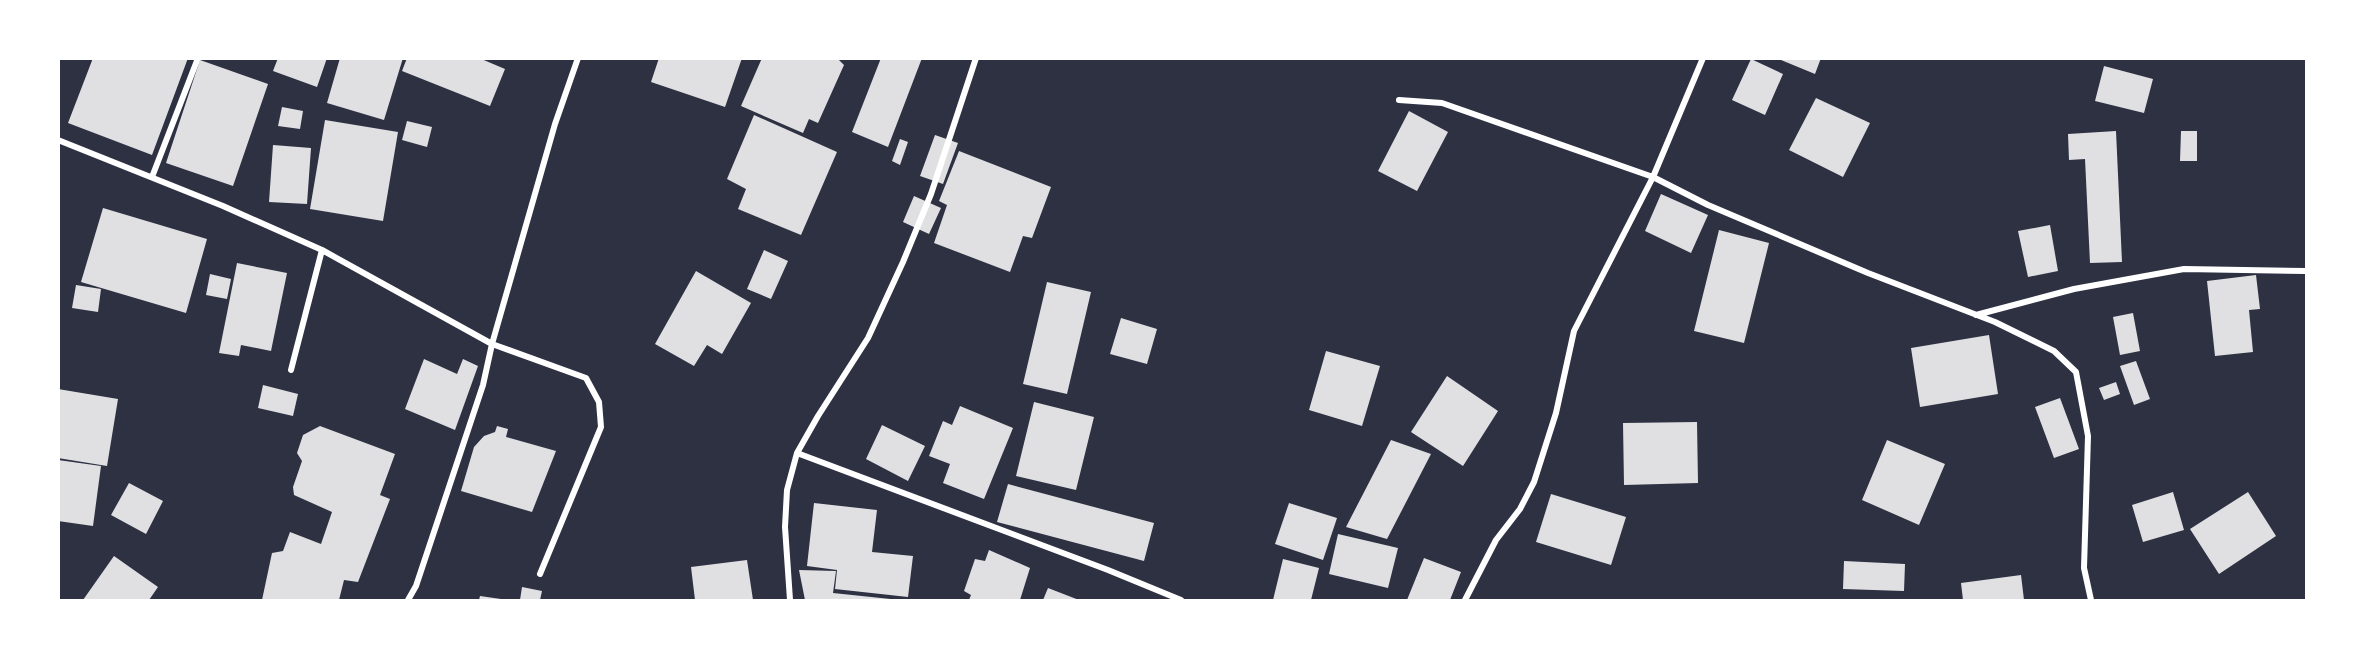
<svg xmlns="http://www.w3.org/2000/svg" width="2365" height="659" viewBox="0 0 2365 659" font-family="Signika,sans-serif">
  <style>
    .building { fill: #e0e0e3 }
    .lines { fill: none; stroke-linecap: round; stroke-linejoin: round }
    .minor { stroke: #fff; stroke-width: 6 }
  </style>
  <rect width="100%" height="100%" fill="#2d3142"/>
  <path class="building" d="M93,58H188L152,155L68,123Z
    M278,58H327L317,87L273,71Z
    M340,58H403L384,120L327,103Z
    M407,58H479L505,69L490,106L402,71Z
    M659,58H742L725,107L651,82Z
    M762,58H837L844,65L818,123L809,119L803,133L741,106Z
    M881,58H922L888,147L852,132Z
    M1776,58H1821L1815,74Z
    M1751,59L1783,74L1765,115L1732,100Z
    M200,60L268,84L233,186L166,163Z
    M2104,66L2153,79L2144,113L2095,101Z
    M1816,98L1870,123L1843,177L1789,150Z
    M282,107L303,111L300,129L278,126Z
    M1409,111L1448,132L1417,191L1378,171Z
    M754,115L837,152L801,235L738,209L746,189L727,179Z
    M325,120L398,132L383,221L310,209Z
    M407,121L432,127L427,147L402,140Z
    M2116,131L2122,262L2090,263L2085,159L2069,160L2068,134Z
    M2181,131H2197V161H2180Z
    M935,135L958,143L943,184L920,176Z
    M900,139L908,142L900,165L892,161Z
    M273,145L311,148L307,204L269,202Z
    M959,151L1051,187L1032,238L1023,236L1010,272L934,243L947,205L939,201Z
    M1661,194L1708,215L1691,253L1645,231Z
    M914,196L941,208L929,234L903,222Z
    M103,208L207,239L186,313L81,282Z
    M2050,225L2058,271L2028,277L2018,231Z
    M1719,230L1769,243L1744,343L1694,331Z
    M764,250L788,261L771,299L747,289Z
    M237,263L287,273L271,351L241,345L239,356L219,353Z
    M696,271L751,303L722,354L707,345L694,366L655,344Z
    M210,274L231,279L227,299L206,295Z
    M2256,275L2260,309L2249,310L2253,352L2215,356L2207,281Z
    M1047,282L1091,292L1067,394L1023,384Z
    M76,285L101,289L98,312L72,308Z
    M2133,313L2140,351L2120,355L2113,317Z
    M1121,318L1157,329L1147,364L1110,354Z
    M1989,335L1998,394L1920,407L1911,348Z
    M1326,351L1380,366L1362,426L1309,410Z
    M424,359L457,374L463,359L478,366L455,430L405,409Z
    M2136,361L2150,399L2134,405L2120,366Z
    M1447,376L1498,411L1463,466L1411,432Z
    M2116,382L2120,394L2104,400L2099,388Z
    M263,385L298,394L293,416L258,408Z
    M58,389L118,399L107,466L58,458Z
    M2060,398L2079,449L2054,458L2035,407Z
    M1034,402L1094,417L1076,490L1016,476Z
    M960,406L1013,428L984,499L943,483L950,464L929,456L943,421L952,425Z
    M1697,422L1698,483L1624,485L1623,423Z
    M882,425L925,446L908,481L866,459Z
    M320,426L395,454L380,495L390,499L358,582L344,580L339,600H262L272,553L283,551L290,532L321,544L332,512L294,495L293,487L302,461L297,453L303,435Z
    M497,426L508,429L506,437L556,451L532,512L461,491L474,447L484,436L495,432Z
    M1391,440L1431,454L1387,539L1346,527Z
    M1887,440L1945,464L1919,525L1862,500Z
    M58,460L101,466L93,526L58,521Z
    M129,483L163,501L146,534L111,515Z
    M1008,484L1154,523L1144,561L997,522Z
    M2173,492L2184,530L2143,542L2132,505Z
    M2248,492L2276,536L2219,574L2190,529Z
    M1551,494L1626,517L1611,565L1536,542Z
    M814,503L877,510L872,552L913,556L908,597L835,589L837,570L807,566Z
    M1289,503L1337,518L1323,560L1275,544Z
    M1338,534L1398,548L1388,588L1329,574Z
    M989,550L1030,568L1020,600H969L971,595L964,591L975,559L985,561Z
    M114,556L158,587L149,600H83Z
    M1424,558L1461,572L1450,600H1407Z
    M1283,559L1319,568L1311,600H1273Z
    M747,560L753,600H695L691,567Z
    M1844,561L1905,564L1904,591L1843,589Z
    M799,570L836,571L833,593L900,600H805Z
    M2021,575L2024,600H1963L1961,583Z
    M522,587L542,591L540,600H520Z
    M1048,588L1079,600H1043Z
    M480,596L501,599V600H479Z"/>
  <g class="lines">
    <path class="minor" d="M976,58L931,194L903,262L868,338L818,416L797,453L1108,570L1181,600
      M1399,100L1442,103L1653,177L1708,205L1868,273L1995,322L2054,351L2076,372L2088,436L2084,568L2091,600
      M58,140L223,206L322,250L492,344L483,385L416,586L408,600
      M152,177L198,58
      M1976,315L2074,289L2184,269L2306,271
      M291,370L322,250
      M540,574L601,427L599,402L586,378L492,344L555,124L578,58
      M790,600L785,527L787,490L797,453
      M1465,600L1496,540L1520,509L1534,482L1556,413L1574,331L1653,177L1703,58"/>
  </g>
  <rect width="2365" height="659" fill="none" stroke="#ffffff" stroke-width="120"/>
</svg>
